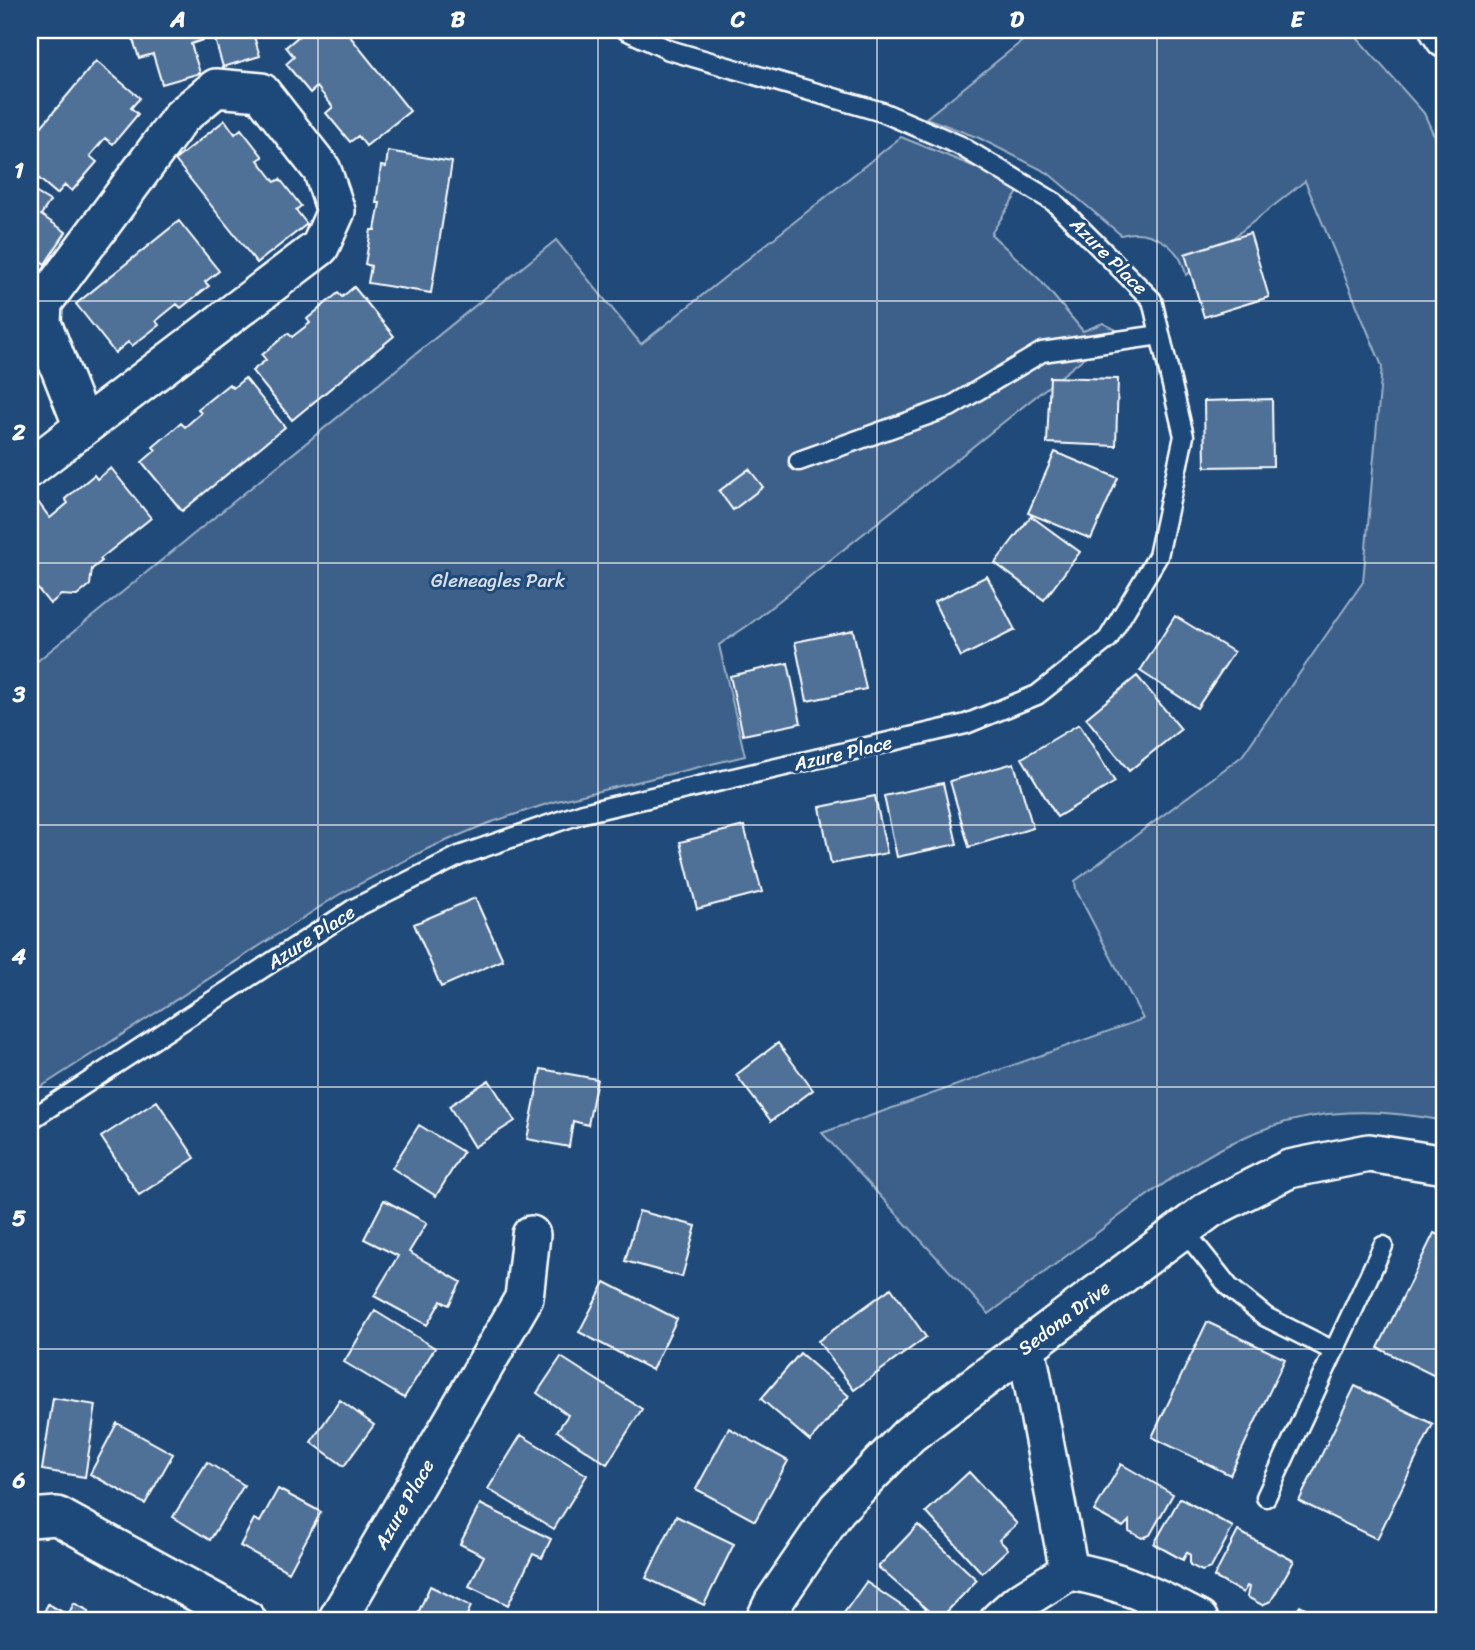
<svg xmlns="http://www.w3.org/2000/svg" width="1475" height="1650" viewBox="0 0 1475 1650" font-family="Sriracha,sans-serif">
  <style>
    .green { fill: #3c618b; stroke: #9eb0c5; stroke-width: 2 }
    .building { fill: #507197; stroke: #fff; stroke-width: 2 }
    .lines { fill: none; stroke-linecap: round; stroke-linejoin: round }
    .service-casing { stroke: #fff; stroke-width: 23 }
    .minor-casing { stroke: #fff; stroke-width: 42 }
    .service { stroke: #1f4a7a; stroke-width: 18 }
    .minor { stroke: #1f4a7a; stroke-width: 37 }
    .grid { fill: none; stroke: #fff; stroke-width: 2; stroke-opacity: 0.55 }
    .labels { text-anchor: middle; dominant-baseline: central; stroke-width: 6; stroke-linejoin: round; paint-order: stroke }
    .street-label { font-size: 19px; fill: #fff; stroke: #1f4a7a }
    .park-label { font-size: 19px; fill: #d8dfe8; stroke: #1f4a7a }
    .neatline { fill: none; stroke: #fff; stroke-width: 2.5 }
    .grid-label { font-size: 23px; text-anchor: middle; font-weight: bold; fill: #fff }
  </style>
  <rect width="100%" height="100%" fill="#1f4a7a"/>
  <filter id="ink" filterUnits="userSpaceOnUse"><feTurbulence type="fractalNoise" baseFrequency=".0143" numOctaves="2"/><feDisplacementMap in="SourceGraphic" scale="14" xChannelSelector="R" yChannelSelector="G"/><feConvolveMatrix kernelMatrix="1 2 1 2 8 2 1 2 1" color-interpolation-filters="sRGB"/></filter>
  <g filter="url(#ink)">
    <path class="green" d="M1036,30H1353L1358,39L1424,113L1445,160V1121C1301,1093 1228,1134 1117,1218C1074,1250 1032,1282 989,1314L822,1133L1143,1019L1076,890L1075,881L1242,756L1363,582L1382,366L1305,181L1186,275C1180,245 1150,227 1121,235L1048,173L979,138L926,118Z
      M901,137L995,175L1020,189L991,234L1040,280L1083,331L1103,323L1118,331L750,624L719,645L745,756L553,802L486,824L427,849L340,894L30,1094V667L556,240L641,344Z"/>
    <path class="building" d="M130,30H252L260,56L223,67L214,36L191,44L200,73L162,84L153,54L139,58Z
      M306,30H345L410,111L366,146L358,136L350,142L326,113L333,107L317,87L310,93L286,64L294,57L286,47Z
      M96,61L140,98L131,108L138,114L113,144L105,138L90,156L97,162L72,191L65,185L57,194L30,171V140Z
      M225,120L235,134L241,129L263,157L258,160L275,182L280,179L301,206L296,210L307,224L257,263L175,160Z
      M388,151L452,162L431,293L368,283L371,266L365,264L371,230H375L380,203H376L381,166L386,167Z
      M30,189L50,201L41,215L66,232L45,264L30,254Z
      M179,221L219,271L205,282L209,286L181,308L177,304L156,321L159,325L132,346L128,342L115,353L76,304Z
      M1250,233L1269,297L1204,317L1185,254Z
      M354,287L394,336L292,420L252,371L266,360L262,355L288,333L292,337L310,323L307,319L338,293L342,297Z
      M1050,377L1118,379L1116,446L1047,443Z
      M245,378L285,427L182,511L142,462L156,450L153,447L181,423L185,427L201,413L198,409L229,384L233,388Z
      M1272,399L1273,466L1205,467L1204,401Z
      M1055,452L1118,478L1091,539L1028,513Z
      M111,468L151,518L100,559L102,561L92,569L90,585L77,596L61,595L50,604L30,579V509L38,502L50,518L68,503L65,499L94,475L97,479Z
      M749,469L763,487L733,510L719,491Z
      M1031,516L1080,552L1044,600L995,563Z
      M987,576L1015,630L961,657L934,602Z
      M1175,616L1234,652L1197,708L1140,671Z
      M853,630L866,689L807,701L795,642Z
      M788,663L801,723L743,735L730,676Z
      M1137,676L1181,729L1129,771L1086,718Z
      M1079,724L1115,782L1057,817L1022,758Z
      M1014,763L1033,828L969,847L950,781Z
      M943,783L957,844L897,857L884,796Z
      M875,796L887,853L831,864L820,807Z
      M744,826L762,892L697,909L680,842Z
      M475,898L503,960L441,987L414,924Z
      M778,1043L813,1090L771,1121L736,1075Z
      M541,1069L597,1079L588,1125L573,1121L569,1147L527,1139Z
      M489,1080L515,1121L474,1147L449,1106Z
      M157,1101L195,1158L139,1195L101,1137Z
      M419,1125L463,1152L436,1196L392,1168Z
      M384,1200L427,1223L409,1252L461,1282L449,1305L441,1301L427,1325L374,1296L398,1256L364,1239Z
      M639,1211L696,1226L682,1277L625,1261Z
      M1434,1233L1445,1238V1381L1378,1348Z
      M605,1282L677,1319L652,1370L579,1332Z
      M891,1288L926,1337L854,1390L818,1341Z
      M375,1311L435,1348L404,1398L344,1362Z
      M1207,1322L1285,1359L1230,1475L1152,1437Z
      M800,1353L849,1396L810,1441L761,1399Z
      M561,1357L642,1409L607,1464L557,1431L568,1415L537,1393Z
      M1355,1386L1433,1424L1377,1539L1299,1501Z
      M53,1398L96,1405L85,1477L42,1470Z
      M340,1400L374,1425L344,1466L311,1442Z
      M117,1423L173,1454L145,1504L90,1474Z
      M729,1428L788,1461L755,1521L696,1489Z
      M521,1435L587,1475L554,1529L488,1489Z
      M207,1462L244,1485L210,1540L173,1517Z
      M1121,1464L1173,1494L1150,1535L1142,1538L1129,1531V1521L1123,1527L1094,1511Z
      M969,1472L1017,1524L999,1540L1008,1549L982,1573L926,1512Z
      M278,1489L321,1512L289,1572L240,1546L254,1519L260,1522Z
      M1180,1498L1233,1527L1211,1568L1202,1571L1190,1565V1555L1187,1552L1183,1560L1154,1544Z
      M480,1504L551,1539L542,1558L533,1554L508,1605L469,1586L484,1556L460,1544Z
      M676,1516L734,1544L704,1605L646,1578Z
      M918,1525L977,1580L939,1620L878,1567Z
      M1238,1531L1294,1561L1271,1601L1262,1605L1247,1597L1249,1587L1247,1586L1243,1593L1214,1577Z
      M866,1582L923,1620H839Z
      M430,1586L471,1606L465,1620H415Z
      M74,1603L89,1611L84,1620H40L48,1604L68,1615Z
      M1300,1605L1327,1620H1291Z"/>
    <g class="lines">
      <g class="service-casing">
        <path id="service" d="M799,461L950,407L1042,352L1160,335
          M30,1120L355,908L459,856L583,813L966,724L1037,695L1108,639L1158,556L1184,436L1152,300L1054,202L959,145L882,112L669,50L626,30
          M1182,1228L1229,1287L1266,1317L1334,1351L1383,1246
          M1266,1497L1334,1351"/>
      </g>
      <g class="minor-casing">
        <path id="minor" d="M1439,30L1445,39
          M216,88L261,92L322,170L336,211L320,247L83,427L42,323L43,303L181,117Z
          M30,468L83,427
          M1026,1346L1069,1571
          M30,1518L57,1516L247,1620
          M337,1620L524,1298L531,1235
          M765,1620L773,1603L837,1509L909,1435L1210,1209L1289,1169L1369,1153L1445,1165
          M999,1620L1018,1603L1069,1571C1116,1578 1158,1598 1199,1620"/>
      </g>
      <use href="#service" class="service"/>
      <use href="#minor" class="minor"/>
    </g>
  </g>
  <path class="grid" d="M318,30V1620M598,30V1620M877,30V1620M1157,30V1620M30,301H1445M30,563H1445M30,825H1445M30,1087H1445M30,1349H1445"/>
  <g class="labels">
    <g class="street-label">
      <text transform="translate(1109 256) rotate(45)">Azure Place</text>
      <text transform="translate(843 753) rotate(-13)">Azure Place</text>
      <text transform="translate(311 937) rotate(-33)">Azure Place</text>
      <text transform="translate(1064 1318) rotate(-37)">Sedona Drive</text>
      <text transform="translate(404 1504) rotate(-60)">Azure Place</text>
    </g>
    <g class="park-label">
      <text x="498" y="580">Gleneagles Park</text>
    </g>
  </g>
  <rect width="1475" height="1650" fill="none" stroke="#1f4a7a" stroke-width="77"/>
  <rect x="38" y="38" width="1398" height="1574" class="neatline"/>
  <g class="grid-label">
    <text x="178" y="27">A</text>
    <text x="458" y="27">B</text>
    <text x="738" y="27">C</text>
    <text x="1017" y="27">D</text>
    <text x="1297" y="27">E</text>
    <text x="19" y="178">1</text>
    <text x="19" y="440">2</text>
    <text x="19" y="702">3</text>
    <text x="19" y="964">4</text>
    <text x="19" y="1226">5</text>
    <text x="19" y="1488">6</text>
  </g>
</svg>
